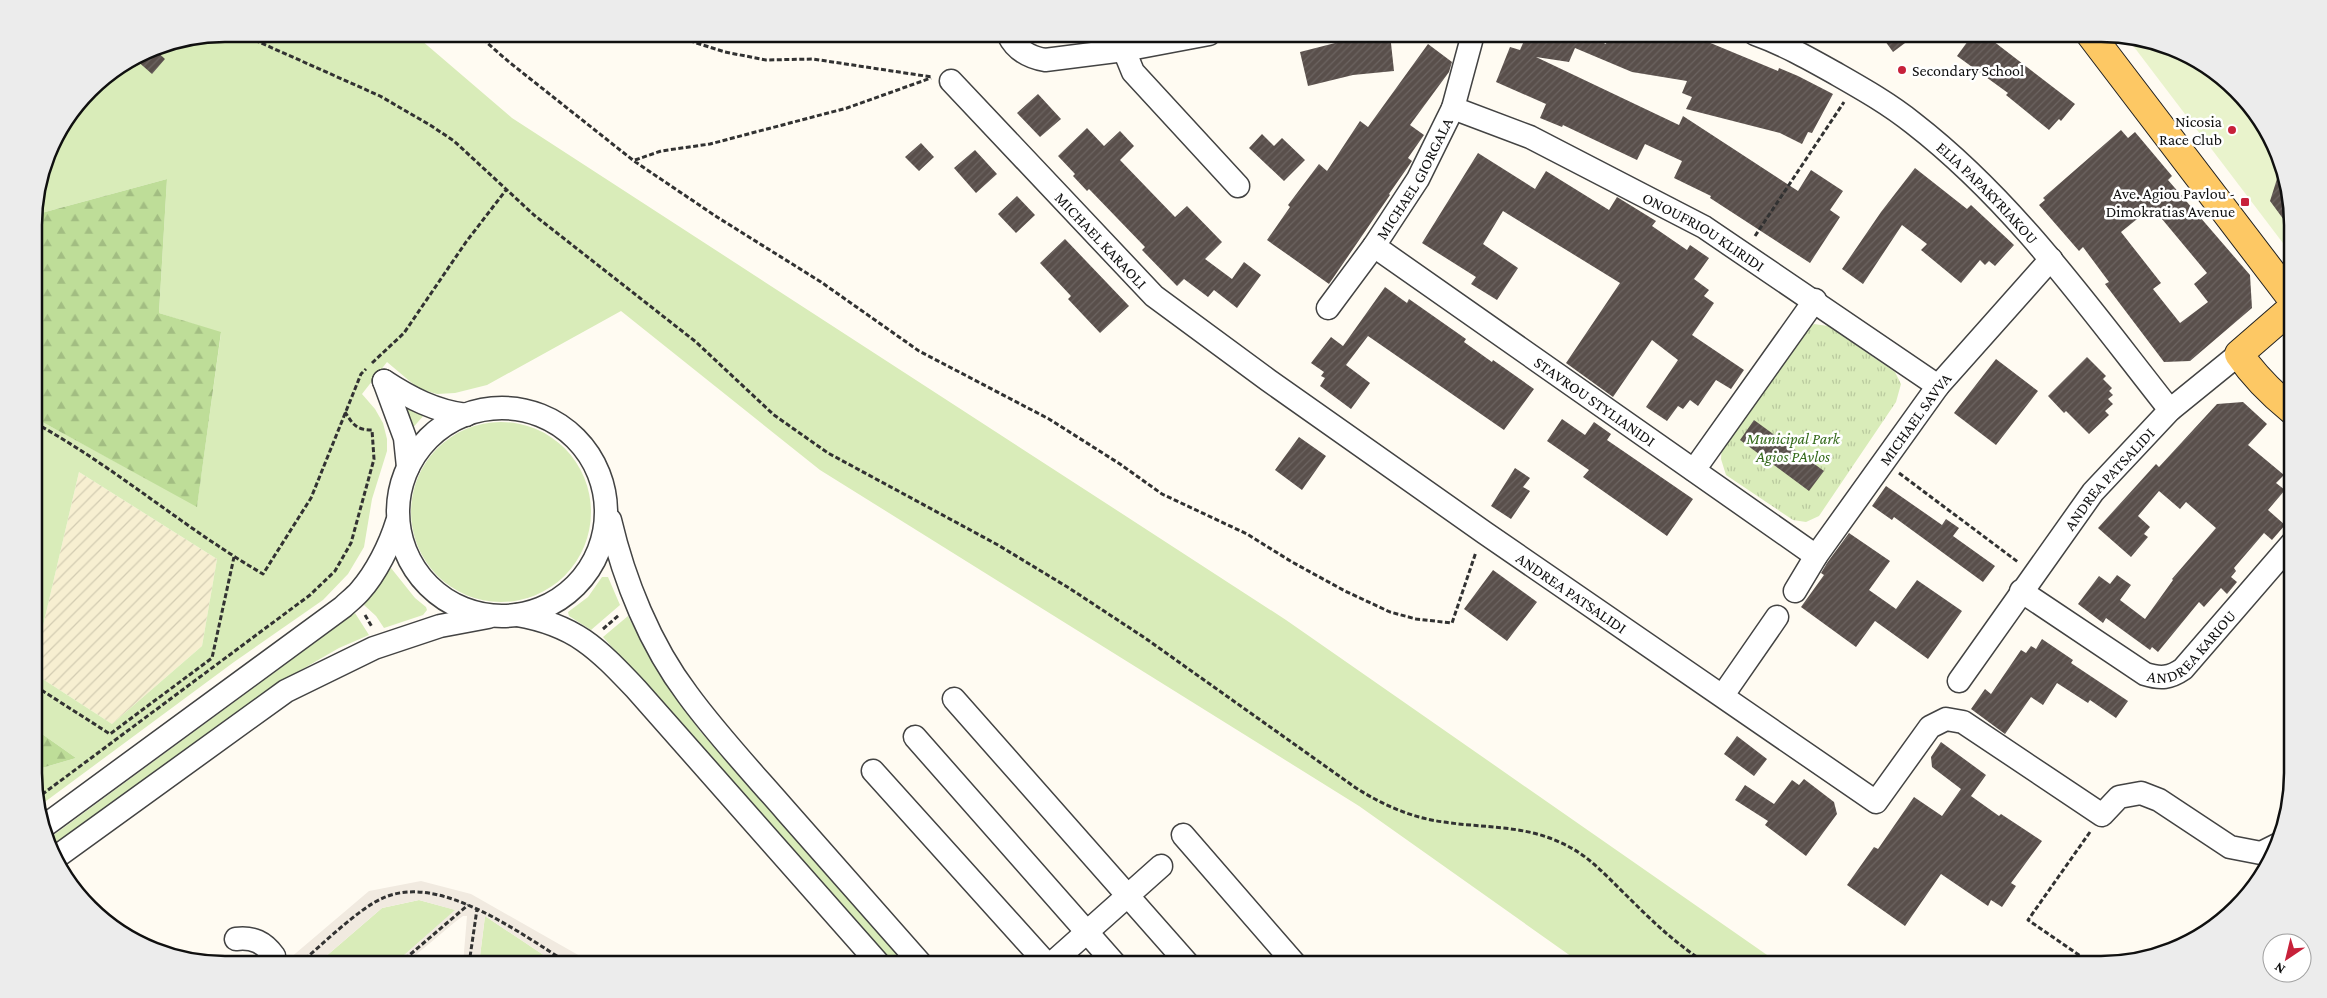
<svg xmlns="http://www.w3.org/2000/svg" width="2327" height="998" viewBox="0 0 2327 998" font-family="'Crimson Pro',serif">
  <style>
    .farmland { fill: url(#farmland-furrows) }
    .grass { fill: #d9ecb9 }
    .forest { fill: url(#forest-firs) }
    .park { fill: url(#park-tufts) }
    .pitch { fill: #e9f3cc }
    .plaza { fill: #f1eae0 }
    .building { fill: url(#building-hatch); fill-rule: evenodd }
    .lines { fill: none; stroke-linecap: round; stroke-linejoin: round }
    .minor-casing { stroke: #434343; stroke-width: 25 }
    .major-casing { stroke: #212121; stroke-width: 30 }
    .path { stroke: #323232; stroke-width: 3; stroke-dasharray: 5 2.5; stroke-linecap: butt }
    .minor { stroke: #fff; stroke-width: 22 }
    .major { stroke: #fdc864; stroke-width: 28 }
    .poi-dot { fill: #c7213a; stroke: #fff; stroke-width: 2 }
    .labels { text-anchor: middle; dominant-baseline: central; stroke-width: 5; stroke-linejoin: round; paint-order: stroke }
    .poi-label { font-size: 16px; fill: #101010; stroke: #fff; text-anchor: end }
    .street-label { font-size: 16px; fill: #101010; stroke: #fff }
    .park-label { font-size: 16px; font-style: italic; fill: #356b1c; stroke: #fff }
    .rim { fill: none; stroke: #101010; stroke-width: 2.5 }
  </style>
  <defs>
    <pattern id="farmland-furrows" width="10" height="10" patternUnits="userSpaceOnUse" patternTransform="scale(1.25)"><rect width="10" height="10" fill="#f7efd1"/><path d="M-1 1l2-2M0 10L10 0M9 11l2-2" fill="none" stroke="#d3ccb2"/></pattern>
    <pattern id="forest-firs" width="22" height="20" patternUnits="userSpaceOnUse" patternTransform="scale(1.25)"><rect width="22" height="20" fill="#bedd98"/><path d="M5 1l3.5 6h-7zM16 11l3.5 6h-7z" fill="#a2bd82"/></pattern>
    <pattern id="park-tufts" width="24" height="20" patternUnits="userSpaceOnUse" patternTransform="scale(1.25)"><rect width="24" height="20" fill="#d9ecb9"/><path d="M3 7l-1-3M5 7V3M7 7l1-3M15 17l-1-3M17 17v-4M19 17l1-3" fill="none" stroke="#b9c99e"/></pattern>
    <pattern id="building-hatch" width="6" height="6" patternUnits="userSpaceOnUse" patternTransform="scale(1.25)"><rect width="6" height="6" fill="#594f4b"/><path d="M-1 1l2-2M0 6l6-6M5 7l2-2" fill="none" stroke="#6c6461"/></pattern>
  </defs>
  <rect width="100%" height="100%" fill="#fffbf2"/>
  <path class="farmland" d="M79,472L217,559L202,646L112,724L35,674V660Z"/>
  <path class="grass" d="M225,34H414L512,118L1286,620L1780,964H1582L1359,806L820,470L621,311L487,385L455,393L437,394L419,389L387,362L362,394L375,409L383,423L387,439V451L372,499L364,547L348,574L323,600L234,662L38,807L35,798V770L76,758L35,729V674L112,724L202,646L217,559L79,472L35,660V418L197,506L221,333L159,313L167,179L34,215V212L54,140L99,81L152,48Z
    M397,396L425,414L410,431Z
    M411 512a90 90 0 1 1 180 0a90 90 0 1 1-180 0Z
    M391,568L415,598L426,607L427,610L423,615L384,628L376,616L364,605Z
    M602,577H608L620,605L591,630L569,616L568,612L588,597Z
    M355,613L369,635L339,648L287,678L50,849L47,840Z
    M628,616L657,670L699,730L908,964H893L603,637Z
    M419,900L456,910L394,964H317L382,908Z
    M485,916L557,964H479Z"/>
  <path class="forest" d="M167,179L159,313L221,332L197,507L35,418L34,215Z
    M35,729L76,758L35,770Z"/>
  <path class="park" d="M1028,34H1104L1043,42Z
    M1814,324L1828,326L1895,372L1901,384L1896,402L1819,516L1806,522L1793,520L1726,475L1721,459L1722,444L1802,332Z"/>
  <path class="pitch" d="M2128,39L2175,48L2218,73L2254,108L2279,152L2292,200V255Z"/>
  <path class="plaza" d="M421,881L471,894L594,964H557L485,916L479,964H463L467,916H463L455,922L405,964H394L455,910L419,900L382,908L317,964H283L369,891Z"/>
  <path class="building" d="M1363,34H1390L1394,71L1353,75L1308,86L1300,52L1343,41V36Z
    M1527,34H1582L1606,44L1607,36L1614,37V34H1677L1696,37L1778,71L1779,68L1798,76L1833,94L1812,133L1808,132L1802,144L1780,133L1686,109L1692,97L1682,93L1687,81L1632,72L1575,48L1569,62L1536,57L1679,125L1683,116L1798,191L1811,170L1843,191L1830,210L1840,217L1810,263L1710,198L1711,196L1674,178L1682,161L1645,144L1637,160L1563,125L1562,127L1540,118L1546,104L1496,82L1510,47L1520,50Z
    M1880,34H1917L1893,52Z
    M1973,34H1984L2075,104L2061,121L2059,119L2049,130L2006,95L2008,93L1957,56Z
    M1428,44L1452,62L1449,72L1410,125L1424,135L1408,158L1412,161L1389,194L1390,195L1329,284L1267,240L1290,207L1288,205L1319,164L1327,171L1360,121L1368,127Z
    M153,48L165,59L152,74L135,59Z
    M1038,94L1061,119L1040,137L1017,113Z
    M1087,128L1104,146L1120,131L1134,146L1120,160L1175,217L1187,206L1222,242L1205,259L1232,279L1244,262L1261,275L1237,308L1214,290L1208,297L1184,279L1177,286L1142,250L1145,247L1089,189L1087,191L1073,176L1075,174L1058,156Z
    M2121,130L2128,138L2135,132L2172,176L2168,180L2250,275L2252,308L2190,361L2164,362L2105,284L2109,282L2083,247L2079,251L2039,205L2045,200L2043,198ZM2152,207L2207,273L2194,284L2208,302L2180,323L2153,289L2161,283L2121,232Z
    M1262,134L1274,146L1282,138L1305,160L1284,181L1249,148Z
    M921,143L934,157L919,171L905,157Z
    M975,150L997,174L976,193L954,168Z
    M1478,153L1535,189L1546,171L1609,210L1617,197L1656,221L1652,226L1687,250L1690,245L1709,258L1694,279L1709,290L1704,296L1714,303L1692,335L1744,370L1731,389L1716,380L1698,406L1690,400L1683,409L1678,406L1667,421L1646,407L1678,360L1652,340L1613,397L1566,363L1620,283L1503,211L1483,244L1518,268L1497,300L1471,284L1476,277L1422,243Z
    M2282,163L2292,200V231L2270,201Z
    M1915,168L1967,209L1971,205L2014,245L1995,266L1989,261L1985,265L1980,260L1961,283L1921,250L1927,244L1902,225L1863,284L1842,269L1881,212Z
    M1017,196L1035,215L1016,233L998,214Z
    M1065,239L1129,306L1100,333L1068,299L1071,296L1040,263Z
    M1385,287L1407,303L1409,299L1466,339L1464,342L1492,362L1493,360L1534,389L1504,430L1368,336L1346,365L1370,383L1351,409L1320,386L1325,378L1321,376L1324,372L1311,363L1331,337L1343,346Z
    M2087,357L2106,376L2103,379L2112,388L2109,391L2113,395L2108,399L2113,404L2105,411L2109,415L2089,434L2066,411L2064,413L2048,396Z
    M1996,359L2038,391L1996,445L1954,413Z
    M2243,402L2267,424L2248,445L2284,475L2276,483L2285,490L2268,510L2285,525L2272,540L2264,533L2234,568L2236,571L2231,577L2237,582L2227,594L2221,588L2204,607L2199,602L2158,652L2152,647L2150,650L2106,618L2103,623L2078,604L2099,576L2110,584L2117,575L2131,585L2120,600L2145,619L2173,580L2172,579L2216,528L2186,502L2180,509L2159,491L2138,516L2150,527L2144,534L2148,537L2131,557L2098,528L2156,464L2159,467L2217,404Z
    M1562,419L1585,435L1594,422L1611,434L1607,440L1693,499L1667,536L1583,477L1589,470L1547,441Z
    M1754,420L1824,471L1809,491L1740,440Z
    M1299,437L1326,456L1302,490L1275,470Z
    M1515,468L1530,478L1523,487L1530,491L1511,519L1491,506Z
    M1886,486L1942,525L1946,519L1959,528L1953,536L1995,566L1983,582L1894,517L1892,520L1872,506Z
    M1849,533L1890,561L1869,590L1896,609L1917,580L1962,611L1928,659L1875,621L1856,647L1801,607L1824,575L1821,573L1827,563Z
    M1493,570L1537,602L1507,641L1464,609Z
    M2042,639L2073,660L2071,663L2128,701L2116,718L2090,700L2088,703L2057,683L2043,705L2031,697L2005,734L1971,709L1985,689L1991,694L2021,650L2026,653L2031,646L2036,649Z
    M1737,736L1767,759L1754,776L1724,754Z
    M1941,742L1986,775L1971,796L1999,816L2001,814L2042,841L2011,883L2016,886L2002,907L1991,900L1988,906L1941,874L1905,926L1847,885L1874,847L1878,849L1914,797L1942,816L1961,789L1932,767L1931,757Z
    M1804,779L1834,802L1837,814L1806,856L1765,825L1768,821L1735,800L1745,785L1774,804L1792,780L1799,785Z"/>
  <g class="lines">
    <g class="minor-casing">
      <g id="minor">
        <path d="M1008,34C1015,49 1028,57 1045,60L1124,50L1209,34"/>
        <path id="s1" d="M1755,34C1783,44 1808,58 1833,72C1861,88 1888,103 1913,123C2015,202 2090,309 2170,410"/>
        <path d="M1124,50L1133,72L1238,186"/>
        <path id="s2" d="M951,81L1154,296L1268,380L1485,533L1876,802L1930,727L1946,719L1963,722L2102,815L2119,797L2141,793L2159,800L2230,847L2261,853L2279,844"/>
        <path id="s3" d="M1453,108L1530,137L1704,227L1938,386"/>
        <path id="s4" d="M1374,246L1816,556"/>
        <path id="s5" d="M1328,308L1374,246L1418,179L1453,108L1473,34"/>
        <path d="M384,381L405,438L408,467"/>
        <path d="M384,381C410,398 435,411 466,415"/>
        <circle cx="502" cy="512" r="104"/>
        <path d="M1694,470L1815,300"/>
        <path d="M610,520C624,580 650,645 688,695C718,736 753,773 786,811C831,862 876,913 921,964"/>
        <path id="s6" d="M1795,591L1816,556L1938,386L2051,259"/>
        <path id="s7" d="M2021,591L2145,674C2161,679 2170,678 2183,669L2293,542"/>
        <path d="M517,615C575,625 597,648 636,689L879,964"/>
        <path id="s8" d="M1959,681L2093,492L2170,410L2239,354"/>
        <path d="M1723,695L1777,617"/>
        <path d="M954,699L1188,964"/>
        <path d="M915,737L1115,964"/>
        <path d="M873,771L1047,964"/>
        <path d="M43,827L343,607C348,602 355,597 360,591C376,573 390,545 397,522"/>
        <path d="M1183,835L1295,964"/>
        <path d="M55,858L286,691L374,648L440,626L488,617"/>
        <path d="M236,939C253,937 264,942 274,956"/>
        <path d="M1051,964L1161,866"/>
      </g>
    </g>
    <g class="major-casing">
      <path id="major" d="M2090,34L2292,299
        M2292,308L2239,354C2254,376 2271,393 2292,410"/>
    </g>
    <path class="path" d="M241,34L380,96L430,125L454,141L534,215L696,342L774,415L828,453L998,545L1069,588L1145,638L1356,788C1383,805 1412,818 1444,822C1482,828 1523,825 1559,842C1588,854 1605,875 1627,896C1652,921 1678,946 1708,964
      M477,34L509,62L634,161L717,217L821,282L919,351L1049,419L1120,464L1162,494L1247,534L1292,562L1345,591L1390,612L1416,619L1452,623L1476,552
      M676,34L684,39L725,52L766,60L813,59L932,77
      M635,160L661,151L710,144L847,108L931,78
      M1755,236L1844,102
      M372,363L404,333L466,242L506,190
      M35,423C115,467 184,528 263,574L311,498L361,374L366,369
      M1899,473L2018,562
      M365,615L372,627
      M603,629L619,615
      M35,686L110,734L212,658L234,557
      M36,799L310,595L335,571L351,543L374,459L372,430C357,430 353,425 345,412
      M2090,832L2028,920L2092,964
      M299,964C321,946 359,908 383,898C441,872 521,935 570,964
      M399,964L468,905
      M469,964L477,909"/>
    <use href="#minor" class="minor"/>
    <use href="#major" class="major"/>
  </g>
  <g class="poi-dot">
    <circle cx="1902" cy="70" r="5"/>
    <circle cx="2232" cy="130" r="5"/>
    <rect x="2240" y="197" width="10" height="10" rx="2.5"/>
  </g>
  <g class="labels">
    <g class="poi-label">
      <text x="1912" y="70" text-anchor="start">Secondary School</text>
      <text x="2222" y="121">Nicosia<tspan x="2222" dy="18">Race Club</tspan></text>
      <text x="2235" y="193">Ave. Agiou Pavlou -<tspan x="2235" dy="18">Dimokratias Avenue</tspan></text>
    </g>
    <g class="street-label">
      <text stroke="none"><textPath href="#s5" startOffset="156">MICHAEL GIORGALA</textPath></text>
      <text stroke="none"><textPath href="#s1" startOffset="284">ELIA PAPAKYRIAKOU</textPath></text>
      <text stroke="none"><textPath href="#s3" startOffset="280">ONOUFRIOU KLIRIDI</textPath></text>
      <text stroke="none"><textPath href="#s2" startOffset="219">MICHAEL KARAOLI</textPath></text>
      <text stroke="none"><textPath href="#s4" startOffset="270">STAVROU STYLIANIDI</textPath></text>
      <text stroke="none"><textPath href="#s6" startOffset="210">MICHAEL SAVVA</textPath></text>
      <text stroke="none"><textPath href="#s8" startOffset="252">ANDREA PATSALIDI</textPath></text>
      <text stroke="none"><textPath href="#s2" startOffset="808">ANDREA PATSALIDI</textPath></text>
      <text stroke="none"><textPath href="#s7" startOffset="208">ANDREA KARIOU</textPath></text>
    </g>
    <g class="park-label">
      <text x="1793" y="438">Municipal Park<tspan x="1793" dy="18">Agios PAvlos</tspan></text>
    </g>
  </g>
  <path d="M0 0H2327V998H0ZM225 42H2101A183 183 0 0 1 2284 225V773A183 183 0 0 1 2101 956H225A183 183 0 0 1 42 773V225A183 183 0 0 1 225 42Z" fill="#ececec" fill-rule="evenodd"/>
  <path class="rim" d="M225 42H2101A183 183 0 0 1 2284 225V773A183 183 0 0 1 2101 956H225A183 183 0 0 1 42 773V225A183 183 0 0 1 225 42Z"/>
  <g transform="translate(2287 958) rotate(215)"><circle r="24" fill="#ffffff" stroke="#9f9f9f"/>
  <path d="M0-4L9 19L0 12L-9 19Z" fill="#c7213a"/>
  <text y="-8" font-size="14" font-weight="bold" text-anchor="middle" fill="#101010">N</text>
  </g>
</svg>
